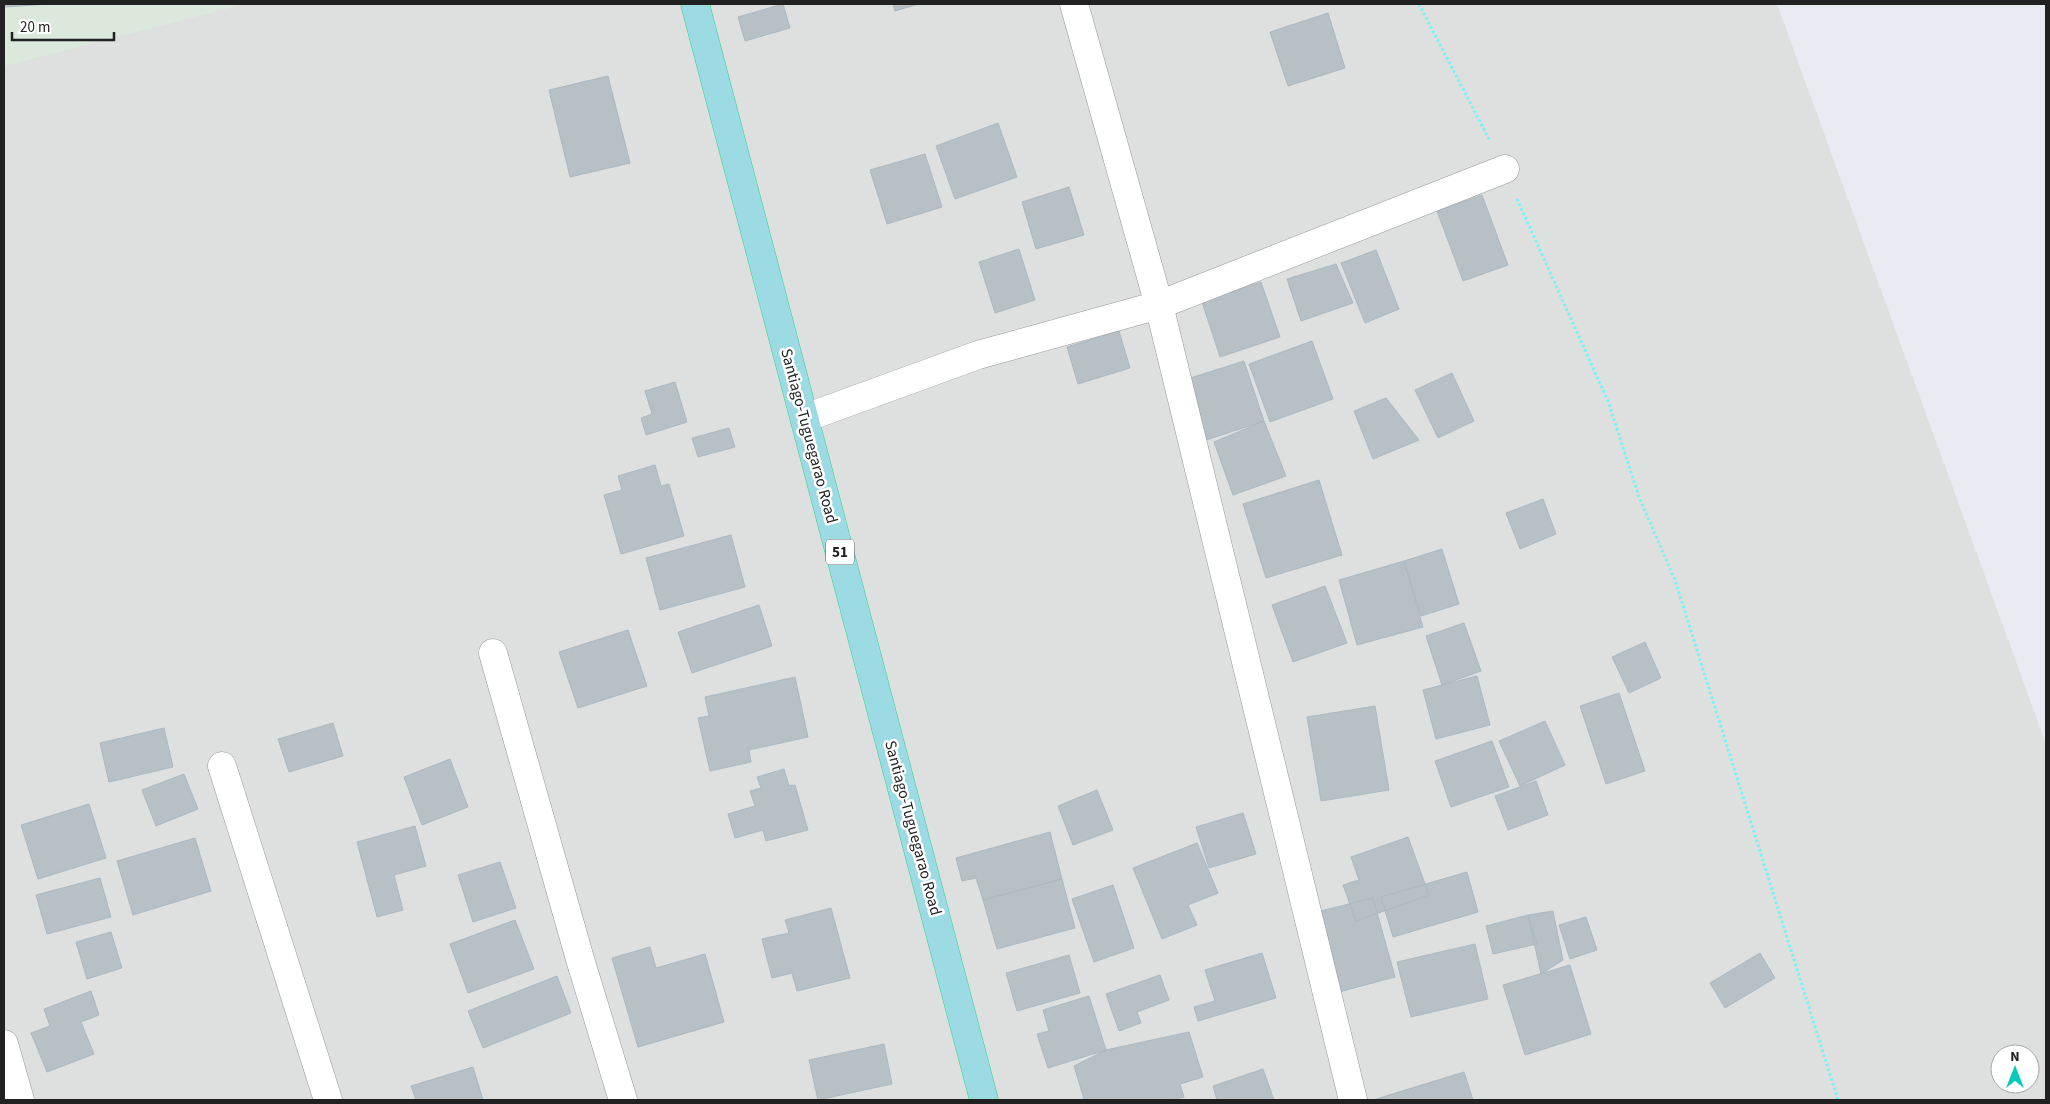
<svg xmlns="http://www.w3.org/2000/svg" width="2050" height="1104" viewBox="0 0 2050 1104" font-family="'Source Sans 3',sans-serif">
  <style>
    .residential { fill: #dedfdf; fill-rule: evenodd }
    .industrial { fill: #dae9dc }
    .building { fill: #b7c0c5; stroke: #aab9c2 }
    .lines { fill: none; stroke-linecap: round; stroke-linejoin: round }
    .minor-casing { stroke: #989898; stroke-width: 29 }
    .trunk-casing { stroke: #2fd58e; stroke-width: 29 }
    .path { stroke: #75f2f5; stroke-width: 3; stroke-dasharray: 2.5 2.5; stroke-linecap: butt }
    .minor { stroke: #fff; stroke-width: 28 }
    .trunk { stroke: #9cdae4; stroke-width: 28 }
    .labels { text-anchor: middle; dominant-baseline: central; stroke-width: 5; stroke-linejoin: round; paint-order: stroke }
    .shield { fill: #fff; stroke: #646464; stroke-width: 1 }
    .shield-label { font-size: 15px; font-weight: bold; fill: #212121 }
    .street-label { font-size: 16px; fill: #212121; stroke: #fff }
  </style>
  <rect width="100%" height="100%" fill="#e8ebf1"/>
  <path class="residential" d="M4,4H1777L2046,744V1100H4ZM2000,1054H2030V1084H2000Z"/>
  <path class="industrial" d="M4,4H246L4,66Z"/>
  <path class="building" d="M4,4H49L4,7Z
    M783,4L790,28L745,41L738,17Z
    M893,4H919L895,11Z
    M1328,13L1345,68L1288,86L1270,32Z
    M608,76L630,163L570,177L549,90Z
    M998,123L1017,177L955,199L936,146Z
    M925,154L942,207L887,224L870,170Z
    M1069,187L1084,235L1036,249L1022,202Z
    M1482,195L1508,265L1463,281L1437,211Z
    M1019,249L1035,300L995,313L979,262Z
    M1376,250L1399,309L1365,323L1341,263Z
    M1336,264L1353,303L1301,321L1287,279Z
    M1261,282L1280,337L1220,357L1202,302Z
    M1119,331L1130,368L1078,384L1067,347Z
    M1312,341L1333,399L1270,422L1249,364Z
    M1244,361L1264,421L1200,442L1181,381Z
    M1452,373L1474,421L1438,438L1415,390Z
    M675,382L687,422L646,435L641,418L652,414L645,391Z
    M1386,398L1419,440L1373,459L1354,411Z
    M1264,421L1286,476L1233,495L1214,442Z
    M729,428L735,447L698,457L692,438Z
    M655,465L661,486L669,484L684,536L621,554L604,495L622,490L618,476Z
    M1319,480L1342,555L1266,578L1243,504Z
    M1543,499L1556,534L1520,549L1506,513Z
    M731,535L745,587L660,610L646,558Z
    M1442,549L1459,604L1421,616L1404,561Z
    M1404,561L1423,627L1357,645L1339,580Z
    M1325,586L1347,643L1293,662L1272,605Z
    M759,605L772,646L692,673L678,632Z
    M1464,623L1481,671L1442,685L1426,636Z
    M628,630L647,686L578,708L559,652Z
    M1645,642L1661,678L1629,693L1612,657Z
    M1477,676L1490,725L1436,739L1423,690Z
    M795,677L808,737L749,750L751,762L710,771L698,718L709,716L705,697Z
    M1619,693L1645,771L1606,784L1580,706Z
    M1375,706L1389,790L1321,801L1307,717Z
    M1545,721L1565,765L1520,786L1499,741Z
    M333,723L343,756L289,772L278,739Z
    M164,728L173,767L109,782L100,743Z
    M1492,741L1509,787L1451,807L1435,761Z
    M450,759L468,807L422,825L404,777Z
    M784,769L789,786L795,785L808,830L766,841L763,830L735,838L728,814L755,806L750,791L761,788L757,777Z
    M184,774L198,809L156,826L142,790Z
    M1536,781L1548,815L1508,830L1495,796Z
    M1097,790L1113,830L1073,845L1058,806Z
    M89,804L106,858L38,879L21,825Z
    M1243,813L1256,854L1209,868L1196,827Z
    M415,826L426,866L394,875L403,910L377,917L357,842Z
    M1050,832L1062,879L983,900L976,878L962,881L956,858Z
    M1408,837L1429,895L1356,921L1343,885L1359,880L1351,857Z
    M195,838L211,891L133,915L117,861Z
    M1197,843L1218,893L1188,905L1197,925L1162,939L1133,868Z
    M500,862L516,908L473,922L458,875Z
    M1467,872L1478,912L1393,937L1381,897Z
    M100,878L111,917L47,934L36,895Z
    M1062,879L1075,928L997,949L983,900Z
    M1113,885L1134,948L1094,962L1072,899Z
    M1373,898L1395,977L1339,992L1317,912Z
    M831,908L850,978L797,991L792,973L772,978L762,939L789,933L785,920Z
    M1553,911L1563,960L1541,974L1528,915Z
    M1528,915L1537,944L1493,954L1486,926Z
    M1586,917L1597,950L1570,959L1559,925Z
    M515,920L534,969L468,993L450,944Z
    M111,932L122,968L87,979L76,942Z
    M1475,944L1488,999L1411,1017L1397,962Z
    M650,947L656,968L705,954L724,1022L638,1047L612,958Z
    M1262,953L1276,998L1198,1021L1194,1007L1215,1001L1205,970Z
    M1760,953L1775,978L1725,1008L1710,983Z
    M1069,955L1080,993L1017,1011L1006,973Z
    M1570,965L1591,1034L1525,1055L1503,985Z
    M1160,975L1169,1000L1137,1012L1141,1023L1119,1031L1106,994Z
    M557,976L571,1013L483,1048L468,1011Z
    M91,991L99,1015L81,1022L94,1054L47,1072L31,1033L50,1026L44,1009Z
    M1089,996L1106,1050L1048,1068L1037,1034L1049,1031L1043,1010Z
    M1189,1032L1203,1077L1180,1084L1184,1097L1172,1100H1079L1084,1099L1074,1066L1106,1050Z
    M884,1044L892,1084L818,1100L809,1060Z
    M473,1067L483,1100H416L411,1086Z
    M1263,1069L1274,1100H1217L1213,1086Z
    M1464,1072L1473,1100H1373Z"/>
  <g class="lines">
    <g class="minor-casing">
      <path id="minor" d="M1074,4L1159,305L1353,1100
        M805,418L978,355L1159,305L1505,169
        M493,653L580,959L623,1100
        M222,766L328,1100
        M4,1044L20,1100"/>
    </g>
    <g class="trunk-casing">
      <path id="trunk" d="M695,4L984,1100"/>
    </g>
    <path class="path" d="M1419,4L1490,141
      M1517,199L1608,401L1639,497L1675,580L1838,1100"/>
    <use href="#minor" class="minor"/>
    <use href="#trunk" class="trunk"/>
  </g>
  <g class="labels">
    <rect class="shield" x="826" y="539.5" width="28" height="25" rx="4"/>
    <g class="shield-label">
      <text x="840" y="552">51</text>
    </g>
    <g class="street-label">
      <text transform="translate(809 436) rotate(75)">Santiago-Tuguegarao Road</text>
      <text transform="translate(913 828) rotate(75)">Santiago-Tuguegarao Road</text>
    </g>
  </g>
  <rect width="2050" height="1104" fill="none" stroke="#212121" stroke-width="10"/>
  <g transform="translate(2015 1069)"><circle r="24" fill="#ffffff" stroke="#a6a6a6"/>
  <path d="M0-4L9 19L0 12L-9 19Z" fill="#08c9ba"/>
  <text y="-8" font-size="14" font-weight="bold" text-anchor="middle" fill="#212121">N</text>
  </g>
  <path d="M12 32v8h102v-8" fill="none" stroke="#212121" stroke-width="2.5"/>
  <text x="20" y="32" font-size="15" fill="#212121" stroke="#ffffff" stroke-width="4" paint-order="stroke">20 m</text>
</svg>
